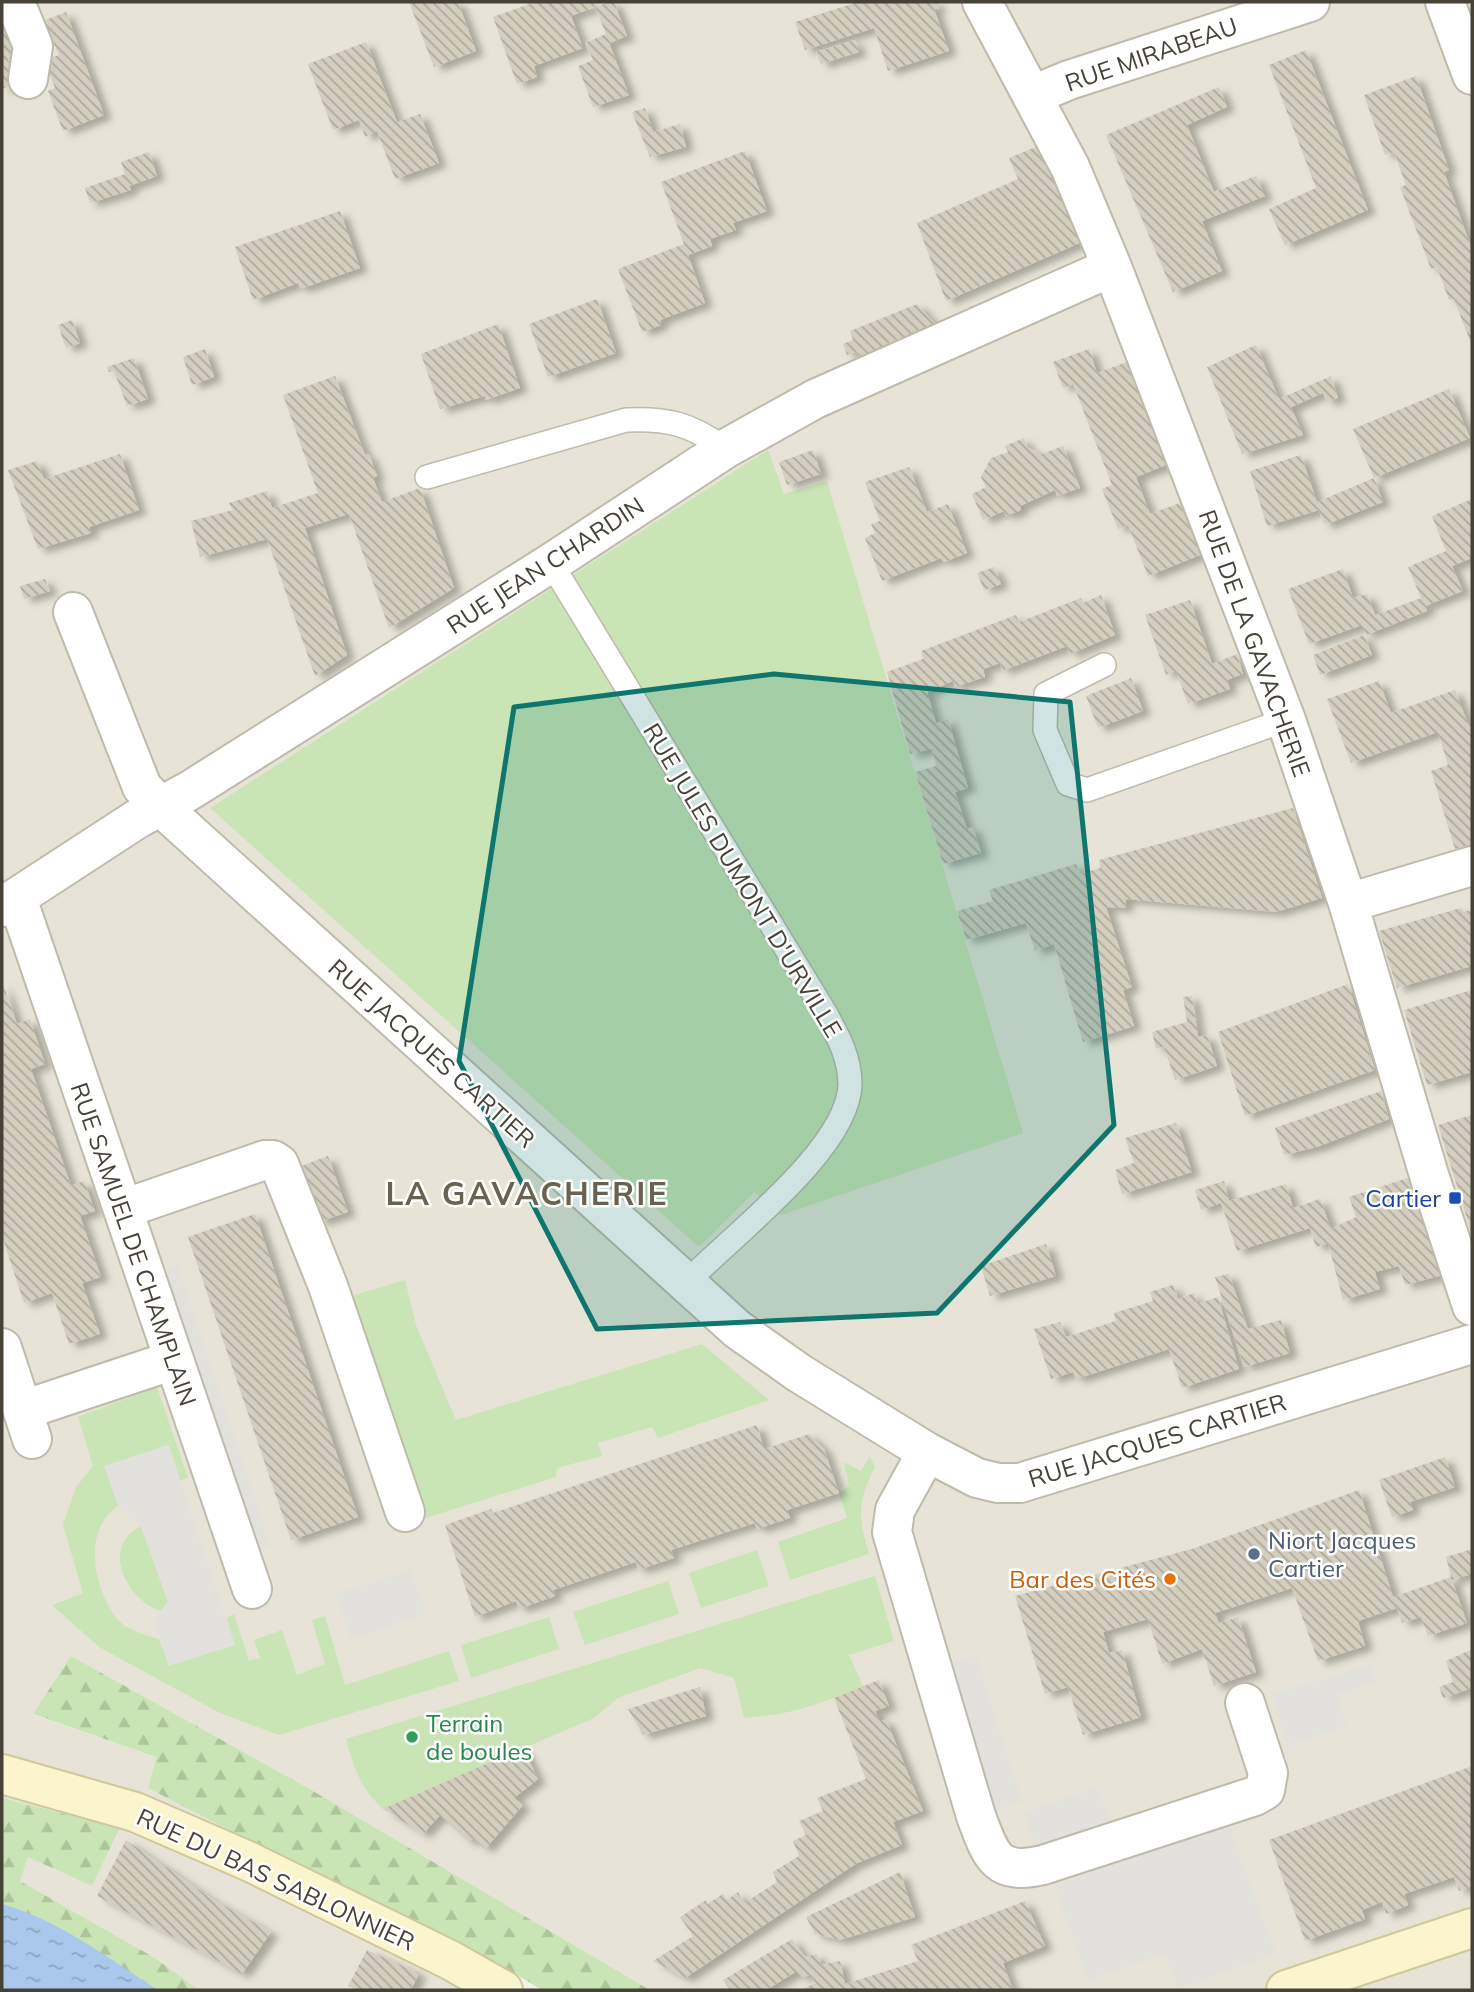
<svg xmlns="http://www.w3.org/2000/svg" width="1474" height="1992" viewBox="0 0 1474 1992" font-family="Mulish,sans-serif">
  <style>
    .residential { fill: #e7e4d7 }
    .green { fill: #c9e4b5 }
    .forest { fill: url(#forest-firs) }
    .parking { fill: #e2e1dd }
    .water { fill: url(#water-ripples) }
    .building { fill: url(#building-back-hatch); filter: url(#shadow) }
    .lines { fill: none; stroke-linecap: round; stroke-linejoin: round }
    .lane-casing { stroke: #bebaac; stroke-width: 26 }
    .street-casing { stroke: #bebaac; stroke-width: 42 }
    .secondary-casing { stroke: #cfc89c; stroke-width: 42 }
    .lane { stroke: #fff; stroke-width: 23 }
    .street { stroke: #fff; stroke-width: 38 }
    .secondary { stroke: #faf5cc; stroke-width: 38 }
    .marked { fill: #0f766e; fill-opacity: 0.2; stroke: #0f766e; stroke-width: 5; stroke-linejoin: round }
    .transit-dot { fill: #1a4fb4; stroke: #fff; stroke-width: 2.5 }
    .service-dot { fill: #5c6f8a; stroke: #fff; stroke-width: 2.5 }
    .food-dot { fill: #e8710a; stroke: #fff; stroke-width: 2.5 }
    .leisure-dot { fill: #2e9e5b; stroke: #fff; stroke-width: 2.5 }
    .labels { text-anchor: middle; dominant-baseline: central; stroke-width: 5; stroke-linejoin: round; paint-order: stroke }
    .street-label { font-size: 24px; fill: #464238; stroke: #fff }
    .transit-label { font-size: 24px; fill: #164399; stroke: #fff; text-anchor: end }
    .service-label { font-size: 24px; fill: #4e5e75; stroke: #fff; text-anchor: start }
    .food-label { font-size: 24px; fill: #c56008; stroke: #fff; text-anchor: end }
    .leisure-label { font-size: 24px; fill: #27864d; stroke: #fff; text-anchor: start }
    .district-label { font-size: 32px; font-weight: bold; letter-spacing: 2px; fill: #686250; stroke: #fff }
  </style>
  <defs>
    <pattern id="forest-firs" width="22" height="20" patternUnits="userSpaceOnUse" patternTransform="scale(1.75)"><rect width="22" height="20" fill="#c9e4b5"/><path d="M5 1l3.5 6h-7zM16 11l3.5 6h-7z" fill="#aec59c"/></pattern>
    <pattern id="water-ripples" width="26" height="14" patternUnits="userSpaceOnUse" patternTransform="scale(1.75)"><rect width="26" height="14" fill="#aac8eb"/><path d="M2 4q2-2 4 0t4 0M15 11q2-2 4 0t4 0" fill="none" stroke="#8ca4bf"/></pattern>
    <pattern id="building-back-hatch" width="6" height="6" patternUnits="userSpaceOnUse" patternTransform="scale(1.75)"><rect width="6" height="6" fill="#d4cebf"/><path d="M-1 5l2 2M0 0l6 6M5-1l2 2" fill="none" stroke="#aea99c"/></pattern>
    <filter id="shadow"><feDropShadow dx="8" dy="4.5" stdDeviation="3.5" flood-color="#0004"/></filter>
  </defs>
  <rect width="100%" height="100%" fill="#f3f1e9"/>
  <path class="residential" d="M2,2H1472V1990H650L308,1788L71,1656L34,1715L156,1757L148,1787L430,1934L498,1963L474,1990H199L155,1958L20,1881L28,1857L92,1886L120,1829L2,1798Z"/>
  <path class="green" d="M768,450L784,494L827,481L1023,1133L781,1215L754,1192L699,1247L210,808Z
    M405,1280L416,1325L456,1420L702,1344L769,1400L658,1438L652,1427L598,1443L602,1456L557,1468L556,1477L419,1520L344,1298Z
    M157,1387L188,1478L180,1480L168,1445L105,1466L118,1506C81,1530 94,1592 119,1621C128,1631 147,1635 159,1639L169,1665L234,1645L227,1618L234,1614L249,1661L260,1658L254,1640L282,1630L297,1675L325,1664L312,1620L325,1616L345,1685L449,1651L459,1681L279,1735L220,1713L99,1647L52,1605L83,1593L63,1525L76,1487L93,1466L78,1417Z
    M870,1456L875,1467C857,1502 858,1517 869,1554L790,1580L778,1542L847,1518L839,1493L849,1486L844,1462L861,1471Z
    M141,1526L168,1602L161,1611C126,1600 100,1547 141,1526Z
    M757,1550L769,1586L701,1608L689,1573Z
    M875,1576L894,1641L849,1655L863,1686C820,1704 791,1715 744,1718L734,1678L700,1668L618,1698L594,1718L383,1809C359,1786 355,1770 346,1739Z
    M668,1581L679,1614L585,1645L573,1612Z
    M549,1617L559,1649L471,1678L461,1645Z"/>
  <path class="forest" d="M71,1656L308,1788L650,1990H542L498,1963L430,1934L148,1788L156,1757L33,1714Z
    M2,1798L120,1828L92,1886L28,1857L20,1881L155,1958L199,1990H2Z"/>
  <path class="parking" d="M178,1265L270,1546L241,1557L145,1274Z
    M169,1445L235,1645L169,1666L153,1621L168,1602L141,1526L118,1506L104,1466Z
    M411,1570L426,1614L351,1640L336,1594Z
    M976,1655L1022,1802L976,1816L931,1669Z
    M1370,1665L1376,1682L1338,1695L1347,1726L1287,1746L1272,1694Z
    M1098,1787L1118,1841L1043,1865L1023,1812Z
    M1228,1823L1276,1954L1178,1989L1165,1953L1088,1981L1054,1885Z"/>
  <path class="water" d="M2,1904C59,1920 109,1959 158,1990H2Z"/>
  <path class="building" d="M2,2L26,51L7,57L18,84L2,89Z
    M409,2H458L476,51L434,67Z
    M535,2H593L595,7L571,16L583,48L534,66L537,77L517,84L493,17Z
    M609,2H614L627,36L609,43L629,95L593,107L578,66L593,60L585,43L606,34L595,7Z
    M858,2H937L939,8L934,9L949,51L888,71L874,28L805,50L795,22Z
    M66,12L104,115L63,131L48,91L55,88L44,60L59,55L43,21Z
    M855,40L859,52L821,64L816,52Z
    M366,42L397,122L420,114L439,163L395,179L377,131L365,137L359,120L333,130L308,64Z
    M1306,50L1368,210L1285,245L1269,209L1316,188L1269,65Z
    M1416,76L1449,170L1444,172L1472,250V346L1454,299L1449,300L1437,267L1431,269L1400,187L1406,185L1394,152L1385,155L1364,95Z
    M1219,87L1227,107L1187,125L1214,192L1256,176L1265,196L1202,221L1222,271L1173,292L1106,135Z
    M645,108L653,132L680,124L686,147L650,157L632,112Z
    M1038,146L1082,242L946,301L917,223L1018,179L1009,158Z
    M745,151L767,211L733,223L736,230L710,239L712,246L688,255L705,303L660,320L661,325L642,332L618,269L684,244L661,182Z
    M149,152L157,176L129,186L131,190L90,203L85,188L125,174L121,162Z
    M340,211L360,268L300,289L298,283L253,300L235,247Z
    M597,299L616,353L548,377L529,324Z
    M917,304L937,326L860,356L857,351L847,355L843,344L853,340L850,331Z
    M72,320L80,343L66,348L58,325Z
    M498,324L520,388L486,400L485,396L440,409L421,354Z
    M1256,345L1279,399L1331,376L1338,398L1327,402L1323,393L1291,407L1303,435L1242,454L1207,367Z
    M205,349L214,377L192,385L183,357Z
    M1089,349L1097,373L1127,362L1166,465L1136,477L1150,514L1180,503L1200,555L1148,576L1128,525L1118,529L1102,489L1112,485L1073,384L1063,388L1053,362Z
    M134,358L148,399L127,406L114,371L109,372L107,367Z
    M335,376L365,455L369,454L377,476L373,478L382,502L420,488L454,588L389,628L349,514L305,528L347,655L315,676L267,539L200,557L191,521L233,510L229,503L267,491L272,508L318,493L283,395Z
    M1449,389L1470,438L1374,478L1383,502L1327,524L1323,523L1319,510L1267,526L1250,471L1301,455L1317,502L1374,478L1353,429Z
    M1024,438L1027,447L1042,454L1063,446L1080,488L1057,496L1055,490L1020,506L1021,510L1006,516L1004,511L983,520L972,494L986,487L981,477L991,458L1008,452L1005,446Z
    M813,450L821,474L787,485L779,462Z
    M120,454L139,510L89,527L91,533L38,549L8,470L37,461L44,479Z
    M909,467L927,512L948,504L967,553L944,562L941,558L882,581L865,538L875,533L871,524L880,521L865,482Z
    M1472,499V558L1452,566L1463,591L1425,606L1427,611L1366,635L1362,625L1309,644L1288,589L1343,569L1353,598L1367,594L1375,615L1421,598L1408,567L1446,551L1432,516Z
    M994,567L1001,584L984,590L977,573Z
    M45,579L50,591L24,599L20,586Z
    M1101,595L1115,635L1070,654L1067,646L1002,671L1000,663L983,669L985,677L955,687L953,681L927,692L936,723L948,719L968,788L955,792L967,829L973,827L981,853L943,864L915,772L936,766L932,749L910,754L887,672L923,659L921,651L1016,615L1019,622L1081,598L1083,603Z
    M1190,600L1212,664L1237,654L1243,674L1227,680L1230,689L1188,704L1176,671L1166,675L1145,615Z
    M1364,635L1372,655L1320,675L1313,655Z
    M1131,678L1143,711L1098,728L1086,696Z
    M1379,681L1391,713L1455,690L1468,724L1472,722V844L1455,849L1431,771L1448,765L1438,732L1351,763L1327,699Z
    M1293,808L1322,898L1276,912L1125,899L1126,908L1106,907L1132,987L1123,990L1134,1026L1083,1042L1054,944L1035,951L1026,923L966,940L957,911L993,901L989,890L1076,864L1080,874L1100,868L1099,860Z
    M1461,908L1464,912L1472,910V966L1397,988L1379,931Z
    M2,981L17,1024L30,1019L45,1064L31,1069L71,1186L84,1181L95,1211L80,1216L101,1277L82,1283L100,1334L69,1344L52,1293L24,1303L2,1236Z
    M1348,984L1375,1070L1245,1116L1218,1032Z
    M1472,990V1072L1427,1085L1404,1010Z
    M1192,996L1198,1037L1207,1035L1217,1066L1175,1080L1164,1047L1156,1049L1152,1032L1187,1022L1183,997Z
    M1381,1091L1389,1119L1317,1147L1284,1155L1275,1128Z
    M1472,1115V1235L1438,1125Z
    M1176,1123L1192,1172L1122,1194L1115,1170L1134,1163L1125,1138Z
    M328,1156L348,1212L319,1222L301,1166Z
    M1414,1176L1443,1275L1405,1285L1399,1266L1375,1272L1380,1289L1343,1300L1328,1243L1316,1247L1310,1228L1237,1251L1221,1203L1201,1210L1195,1190L1224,1181L1229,1201L1286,1184L1293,1208L1320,1199L1331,1229L1356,1217L1349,1197Z
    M255,1214L358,1517L291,1540L188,1237Z
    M1046,1244L1056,1276L990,1296L981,1266Z
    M1229,1274L1248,1329L1281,1320L1290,1353L1244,1367L1215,1277Z
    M1173,1285L1178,1299L1194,1293L1197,1304L1218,1297L1239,1369L1182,1388L1169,1349L1076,1379L1073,1372L1051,1379L1034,1329L1060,1322L1066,1337L1116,1321L1114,1313L1153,1301L1150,1292Z
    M757,1425L764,1449L809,1434L824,1449L839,1493L787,1510L790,1518L757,1529L755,1523L671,1550L674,1558L638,1570L636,1562L553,1590L555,1596L519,1609L516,1601L475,1617L445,1525L491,1509L493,1513Z
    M1445,1457L1455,1487L1410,1502L1413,1510L1392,1517L1379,1480Z
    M1359,1490L1393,1597L1451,1577L1446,1557L1472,1549V1574L1452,1580L1467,1623L1428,1636L1421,1617L1402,1623L1397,1608L1358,1621L1365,1646L1318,1661L1292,1588L1215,1613L1219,1623L1238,1617L1256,1672L1214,1686L1202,1649L1162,1664L1148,1619L1103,1632L1109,1653L1122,1650L1141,1717L1083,1735L1068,1687L1045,1694L1015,1596L1192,1549Z
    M1472,1649V1688L1443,1698L1439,1687L1453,1682L1446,1661Z
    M879,1680L889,1706L875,1711L880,1722L886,1719L923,1811L893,1822L902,1845L857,1863L685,1978L653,1961L693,1936L680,1917L706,1900L707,1904L723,1894L727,1900L738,1892L744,1903L777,1882L773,1872L799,1856L793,1841L806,1835L799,1821L823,1811L817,1798L866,1779L834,1698Z
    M700,1687L706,1716L643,1735L628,1709Z
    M523,1748L538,1779L514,1798L523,1805L485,1849L473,1838L469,1842L440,1815L423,1834L383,1809Z
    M1472,1766V1886L1459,1891L1454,1877L1404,1894L1408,1905L1386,1914L1382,1902L1362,1910L1365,1919L1305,1941L1269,1840Z
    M126,1840L214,1900L271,1932L242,1974L97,1896Z
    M900,1872L915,1917L840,1940L815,1934L806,1917Z
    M1025,1901L1045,1946L1003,1963L1013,1990H801L815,1983L811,1974L802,1978L797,1971L766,1990H730L723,1980L792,1939L805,1957L817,1954L821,1965L840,1961L845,1984L918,1961L911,1945Z
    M367,1950L419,1973L411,1990H358L348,1986Z"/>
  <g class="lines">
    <g class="lane-casing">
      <path id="lane" d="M427,477L626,420C668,418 691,424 725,449
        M551,563L826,1014C838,1036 850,1058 850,1084C849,1149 729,1238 685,1284
        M1104,665L1046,694L1045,730L1068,784L1087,790L1286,720"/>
    </g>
    <g class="street-casing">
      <path id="street" d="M15,2L33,46L28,79
        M982,2L1070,167L1112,267L1286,720L1348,903L1429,1175L1472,1306
        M1445,2L1472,75
        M1033,95L1069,80L1310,2
        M73,612L142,787L160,806L737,1329L799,1373L927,1452L977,1478L998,1483H1020L1472,1344
        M17,898L252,1589
        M1348,903L1472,866
        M2,907L137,819L189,791L551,563L725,449L815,399L1112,267
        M123,1209L265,1160H273L279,1164L328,1286L405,1512
        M2,1348L32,1439
        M23,1410L174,1360
        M927,1452L895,1510L892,1532L976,1816C991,1856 996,1876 1043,1865L1255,1796L1265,1790L1268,1773L1245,1703"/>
    </g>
    <g class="secondary-casing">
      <path id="secondary" d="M2,1774L135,1812L248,1861L450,1960L503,1990
        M1286,1990L1472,1928"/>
    </g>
    <use href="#lane" class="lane"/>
    <use href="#street" class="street"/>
    <use href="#secondary" class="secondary"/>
  </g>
  <path class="marked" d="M774,674L1070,702L1114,1125L937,1313L597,1329L459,1061L514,707Z"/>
  <rect class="transit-dot" x="1448" y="1191" width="14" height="14" rx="3.5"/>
  <circle class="service-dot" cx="1254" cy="1554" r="7"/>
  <circle class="food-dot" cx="1170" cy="1579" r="7"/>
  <circle class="leisure-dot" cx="412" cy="1737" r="7"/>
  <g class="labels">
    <g class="street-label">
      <text transform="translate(1151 54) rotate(-19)">RUE MIRABEAU</text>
      <text transform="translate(545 565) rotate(-33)">RUE JEAN CHARDIN</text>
      <text transform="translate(1255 643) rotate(70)">RUE DE LA GAVACHERIE</text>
      <text transform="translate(743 880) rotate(59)">RUE JULES DUMONT D'URVILLE</text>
      <text transform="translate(432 1053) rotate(42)">RUE JACQUES CARTIER</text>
      <text transform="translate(134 1244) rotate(71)">RUE SAMUEL DE CHAMPLAIN</text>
      <text transform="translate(1157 1440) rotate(-17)">RUE JACQUES CARTIER</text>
      <text transform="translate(276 1879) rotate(25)">RUE DU BAS SABLONNIER</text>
    </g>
    <g class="transit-label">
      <text x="1441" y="1198">Cartier</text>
    </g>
    <g class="service-label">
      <text x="1268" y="1540">Niort Jacques<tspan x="1268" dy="28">Cartier</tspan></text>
    </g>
    <g class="food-label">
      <text x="1156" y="1579">Bar des Cités</text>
    </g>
    <g class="leisure-label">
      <text x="426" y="1723">Terrain<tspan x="426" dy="28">de boules</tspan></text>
    </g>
    <g class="district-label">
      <text x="527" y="1193">LA GAVACHERIE</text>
    </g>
  </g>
  <rect width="1474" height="1992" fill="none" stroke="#464238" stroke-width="7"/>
</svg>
